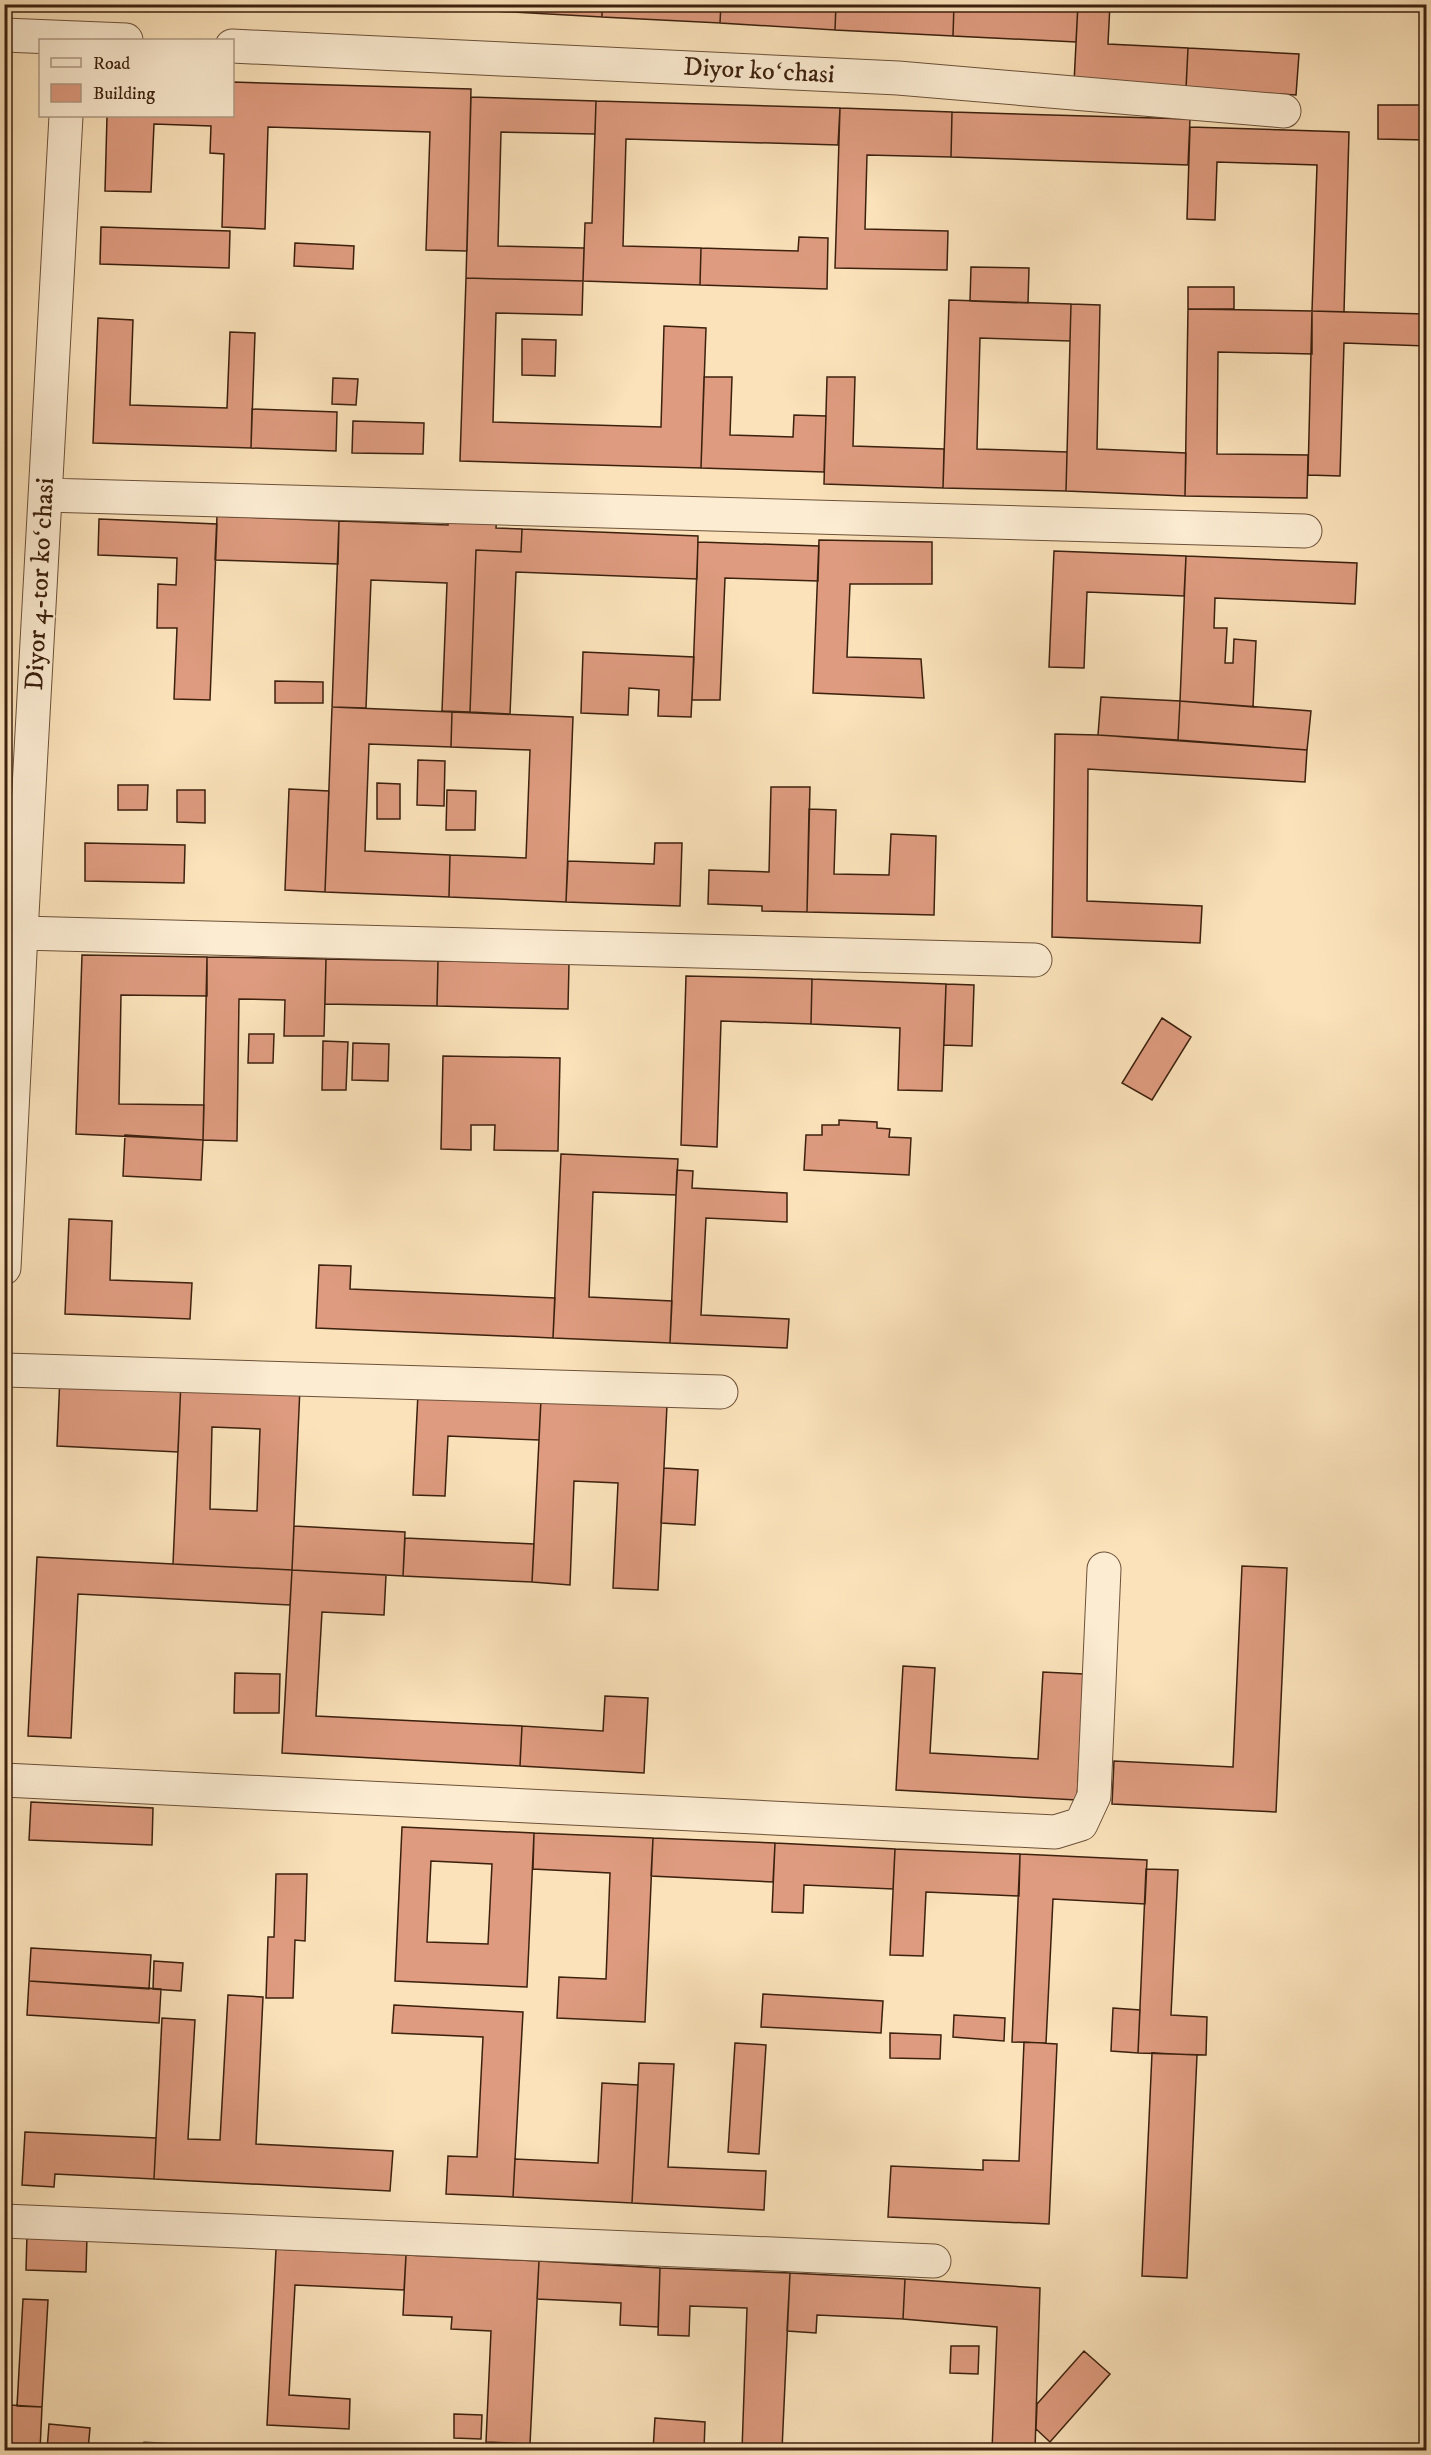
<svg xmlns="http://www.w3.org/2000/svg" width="1431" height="2455" viewBox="0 0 1431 2455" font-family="'IM FELL DW Pica',serif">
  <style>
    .green { fill: #c6c18b; stroke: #81714c; stroke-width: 1.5 }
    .building { fill: #de9b7f; stroke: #3c210e; stroke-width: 1.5; fill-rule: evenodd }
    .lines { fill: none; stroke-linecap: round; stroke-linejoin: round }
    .minor-casing { stroke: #6c5139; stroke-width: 35 }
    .minor { stroke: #fcecd2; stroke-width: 33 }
    .labels { text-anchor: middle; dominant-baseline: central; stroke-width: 4.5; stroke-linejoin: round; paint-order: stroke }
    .street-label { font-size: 26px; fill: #3c210e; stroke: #fcecd2 }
  </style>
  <rect width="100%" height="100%" fill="#fbe2ba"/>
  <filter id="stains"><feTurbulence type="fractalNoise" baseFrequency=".00333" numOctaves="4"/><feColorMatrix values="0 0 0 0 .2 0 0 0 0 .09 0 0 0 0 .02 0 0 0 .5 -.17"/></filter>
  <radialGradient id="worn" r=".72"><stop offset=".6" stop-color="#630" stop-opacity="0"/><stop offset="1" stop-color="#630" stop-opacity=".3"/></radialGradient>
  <path class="green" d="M144,2442L261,2450H143Z"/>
  <path class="building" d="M333,4H476L475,10Z
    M476,4H602V17L475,10Z
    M602,4H721L720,23L602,17Z
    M721,4H836L835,30L720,23Z
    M836,4H954L953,36L835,30Z
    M954,4H1078L1076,42L953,36Z
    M1078,4H1110L1108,44L1188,48L1186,89L1074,83Z
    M1188,48L1299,54L1296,95L1186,89Z
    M232,82L471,89L467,251L426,250L430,132L268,127L265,229L222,227L224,154L210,153L211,126L154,124L151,192L105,191L107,116H232Z
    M471,97L596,101L595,134L501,132L498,246L584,248L583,281L466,278Z
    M596,101L840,108L838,145L626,139L623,246L701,248L700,285L583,281L585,223H592Z
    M1378,105H1426V140L1378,139Z
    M840,108L952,112L951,157L867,155L865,229L948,231L947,270L835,268Z
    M952,112L1190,119L1188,165L951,157Z
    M1190,127L1349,132L1344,312L1312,311L1317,165L1217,162L1215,220L1187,219Z
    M101,227L230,231L229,268L100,264Z
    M799,237L828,238L827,289L700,285L701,248L798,251Z
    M295,243L354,246L353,269L294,266Z
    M971,267L1029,268L1028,303L970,301Z
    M466,278L583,281L582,315L496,313L493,422L661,427L664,326L706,328L701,468L460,461Z
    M1188,287H1234V309H1188Z
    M949,300L1071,304L1070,341L980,338L977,449L1067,452L1066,491L943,488Z
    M1071,304L1100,305L1097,449L1186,453L1185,496L1066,491Z
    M1188,309L1312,311V354L1218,352L1217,454L1308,455L1307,498L1185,496Z
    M1312,311L1426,314V346L1344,343L1340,476L1308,475Z
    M98,318L133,320L130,405L227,408L230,332L255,333L251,448L93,443Z
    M522,339L556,340L555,376L522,375Z
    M704,377H732L730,435L793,437L794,415L826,416L824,472L701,468Z
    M827,377H855L853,446L944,449L943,488L824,484Z
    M333,378L358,379L356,405L332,404Z
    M252,409L337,412L336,451L251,448Z
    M353,421L424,423L423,454L352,453Z
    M449,513L497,515L496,528L522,529L521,552L476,550L470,712L442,711L447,583L371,580L366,708L332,707L339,521L448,525Z
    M217,516L339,521L338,564L215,560Z
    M99,519L217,524L210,700L174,699L177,628H157L158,584L176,585L177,558L98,555Z
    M522,529L698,536L697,579L516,572L510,714L470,712L476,550L521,552Z
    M819,540L932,542V584H850L847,657L921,659L924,698L813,693Z
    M698,542L819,546L818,581L725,578L720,700H692Z
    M1054,551L1186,556L1184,596L1087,592L1084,668L1049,667Z
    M1186,556L1357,563L1355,604L1215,598L1214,628H1227L1225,663H1233L1234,639L1256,641L1253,707L1180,701Z
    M583,652L694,657L691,717L658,716L659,690L629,688L628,715L581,713Z
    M275,681L323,682V703H275Z
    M1101,697L1180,701L1178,740L1098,735Z
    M1180,701L1311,711L1307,750L1178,740Z
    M332,707L452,712L451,747L369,744L365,851L450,855L449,897L325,892Z
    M452,712L573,717L566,902L449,897L450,855L526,858L530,750L451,747Z
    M1055,734L1098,735L1307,750L1305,782L1088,769L1087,901L1202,906L1200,943L1052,937Z
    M418,760L445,761L444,806L417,805Z
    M377,783L400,784V819H377Z
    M118,785H148L147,810H118Z
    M771,787H810L807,912L762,911V906L708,904L709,870L769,872Z
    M289,789L329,791L325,892L285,890Z
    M177,790H205V823L177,822Z
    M447,790L476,791L475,830H446Z
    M809,809L836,810L834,874L889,875L891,834L936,836L934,915L807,912Z
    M85,843L185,845L184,883L85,881Z
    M655,843H682L680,906L566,902L568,861L654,864Z
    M82,955L207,957V996L121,995L119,1104L204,1105L203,1140L76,1134Z
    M207,957L326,959L324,1036H284L285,1000L239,999L237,1141L203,1140Z
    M326,959L438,961L437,1006L325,1004Z
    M438,961L569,963L568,1009L437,1006Z
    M686,976L812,979L811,1024L721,1021L717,1147L681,1145Z
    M812,979L946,984L942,1091L898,1090L900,1028L811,1024Z
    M946,984L974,985L972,1046L944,1045Z
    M1162,1018L1191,1037L1152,1100L1122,1083Z
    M249,1034H274L273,1063H248Z
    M323,1041L348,1042L346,1090H322Z
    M353,1043L389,1044L388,1081L352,1080Z
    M443,1056L560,1058L558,1151L494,1150L495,1125H471V1150L441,1149Z
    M839,1120L877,1122V1128L890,1129L889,1137L911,1138L909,1175L804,1170L806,1135H822V1125H839Z
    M125,1135L203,1140L201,1180L123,1176Z
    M561,1154L678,1159L676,1195L593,1192L589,1297L672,1301L670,1343L553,1338Z
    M677,1170L693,1171L692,1188L787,1193V1222L706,1218L701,1315L789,1319L787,1348L670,1343Z
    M69,1219L112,1221L110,1280L192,1283L190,1319L65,1314Z
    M319,1265L351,1266L350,1289L555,1298L553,1338L316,1328Z
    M60,1376L181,1381L178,1452L57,1446Z
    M181,1381L300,1387L292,1570L173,1564ZM212,1427L260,1429L257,1511L210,1509Z
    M418,1393L541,1399L539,1440L448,1436L445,1496L413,1495Z
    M541,1399L667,1405L658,1590L613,1588L618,1483L574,1481L570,1585L532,1582Z
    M664,1468L698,1470L695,1525L661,1523Z
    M294,1526L405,1532L403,1576L292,1570Z
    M405,1538L534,1544L532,1582L403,1576Z
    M37,1557L292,1570L290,1605L78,1594L71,1738L28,1736Z
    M1242,1566L1287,1568L1276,1812L1112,1804L1114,1761L1233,1767Z
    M292,1570L386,1575L384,1615L322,1612L316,1716L522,1726L520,1766L282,1753Z
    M903,1666L935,1668L930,1753L1038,1759L1043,1672L1084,1674L1077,1800L896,1790Z
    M235,1673L280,1674L279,1713H234Z
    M605,1696L648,1698L644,1773L520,1766L522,1726L603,1731Z
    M31,1802L153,1808L152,1845L29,1840Z
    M402,1827L534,1833L527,1987L395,1981ZM431,1861L492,1864L488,1944L427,1942Z
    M534,1833L653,1838L645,2022L557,2018L559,1977L606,1979L610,1873L533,1869Z
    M653,1838L775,1843L773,1882L651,1876Z
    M775,1843L895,1849L893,1889L804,1885L803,1913L772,1912Z
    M895,1849L1020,1854L1019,1896L926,1892L923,1956L890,1955Z
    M1020,1854L1147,1860L1145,1904L1053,1899L1046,2043L1012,2042Z
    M1146,1869L1178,1870L1171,2015L1207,2017L1206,2055L1138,2053Z
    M276,1874H307L305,1941L295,1940L293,1998H266L268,1937H274Z
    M31,1948L151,1955L149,1989L29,1981Z
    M154,1961L183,1963L181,1991L153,1989Z
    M29,1981L161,1989L159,2023L27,2015Z
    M763,1994L883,2001L881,2033L761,2027Z
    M228,1995L263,1997L256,2144L393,2151L390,2191L154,2179L162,2018L195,2020L188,2139L220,2140Z
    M394,2005L523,2012L513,2197L446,2194L448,2156L477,2157L483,2037L392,2033Z
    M1113,2008L1140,2010L1138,2053L1111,2051Z
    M954,2015L1005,2018L1004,2041L953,2037Z
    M890,2033L941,2035L940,2059L890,2058Z
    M1024,2042L1057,2044L1049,2224L888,2217L891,2166L983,2170V2160L1019,2161Z
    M735,2043L766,2045L759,2154L728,2152Z
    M1152,2053L1197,2055L1187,2278L1142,2276Z
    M639,2063L674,2064L668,2167L766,2171L764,2210L632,2203Z
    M602,2083L638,2085L632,2203L513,2197L515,2159L598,2163Z
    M25,2132L156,2138L154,2179L55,2174L54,2187L22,2185Z
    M27,2234L87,2236L86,2272L26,2270Z
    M276,2249L406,2255L404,2290L295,2285L289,2395L350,2399L349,2429L267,2425Z
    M406,2255L539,2261L530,2444L486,2442L491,2331L451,2329L452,2317L403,2315Z
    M539,2261L660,2268L658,2327L620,2325L621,2303L537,2299Z
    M660,2268L790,2273L782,2450H742L747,2308L690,2306L689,2336L658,2335Z
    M790,2273L905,2279L903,2319L817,2315L816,2333L787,2331Z
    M905,2279L1040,2288L1035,2450H992L997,2327L903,2319Z
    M23,2299L48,2300L42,2407L17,2406Z
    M951,2346H979L978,2374L950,2373Z
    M1084,2351L1110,2374L1050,2442L1036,2429L1037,2404Z
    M10,2405L42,2407L40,2450H7Z
    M454,2414L482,2415L481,2439L454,2438Z
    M655,2418L705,2422L704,2450H653Z
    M49,2424L90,2428L88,2450H47Z"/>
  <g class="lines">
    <g class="minor-casing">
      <path id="minor" d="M4,35L126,40
        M232,46L898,78L1284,111
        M45,495L1305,531
        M21,933L1035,960
        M4,1268L21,933L66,116
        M5,1370L721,1392
        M4,1780L1055,1832L1081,1824L1094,1796L1104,1569
        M4,2221L934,2261"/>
    </g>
    <use href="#minor" class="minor"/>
  </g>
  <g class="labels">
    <g class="street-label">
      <text transform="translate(759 71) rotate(3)">Diyor koʻchasi</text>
      <text transform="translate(40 584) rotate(-87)">Diyor 4-tor koʻchasi</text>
    </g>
  </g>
  <rect width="1431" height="2455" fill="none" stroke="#fbe2ba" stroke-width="24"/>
  <rect x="6" y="6" width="1419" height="2443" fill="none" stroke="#3c210e" stroke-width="3"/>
  <rect x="12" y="12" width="1407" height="2431" fill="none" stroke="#3c210e" stroke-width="1.5"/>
  <rect x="39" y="39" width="195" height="78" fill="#fcecd2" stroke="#af9b84" stroke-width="1.5"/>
  <rect x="51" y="58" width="30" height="9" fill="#fcecd2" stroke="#af9b84" stroke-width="1.5"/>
  <text x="93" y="69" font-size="18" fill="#3c210e">Road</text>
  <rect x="51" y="84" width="30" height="18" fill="#de9b7f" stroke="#af9b84" stroke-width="1.5"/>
  <text x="93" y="99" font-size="18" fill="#3c210e">Building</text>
  <rect width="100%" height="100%" filter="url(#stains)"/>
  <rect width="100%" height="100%" fill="url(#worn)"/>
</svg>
